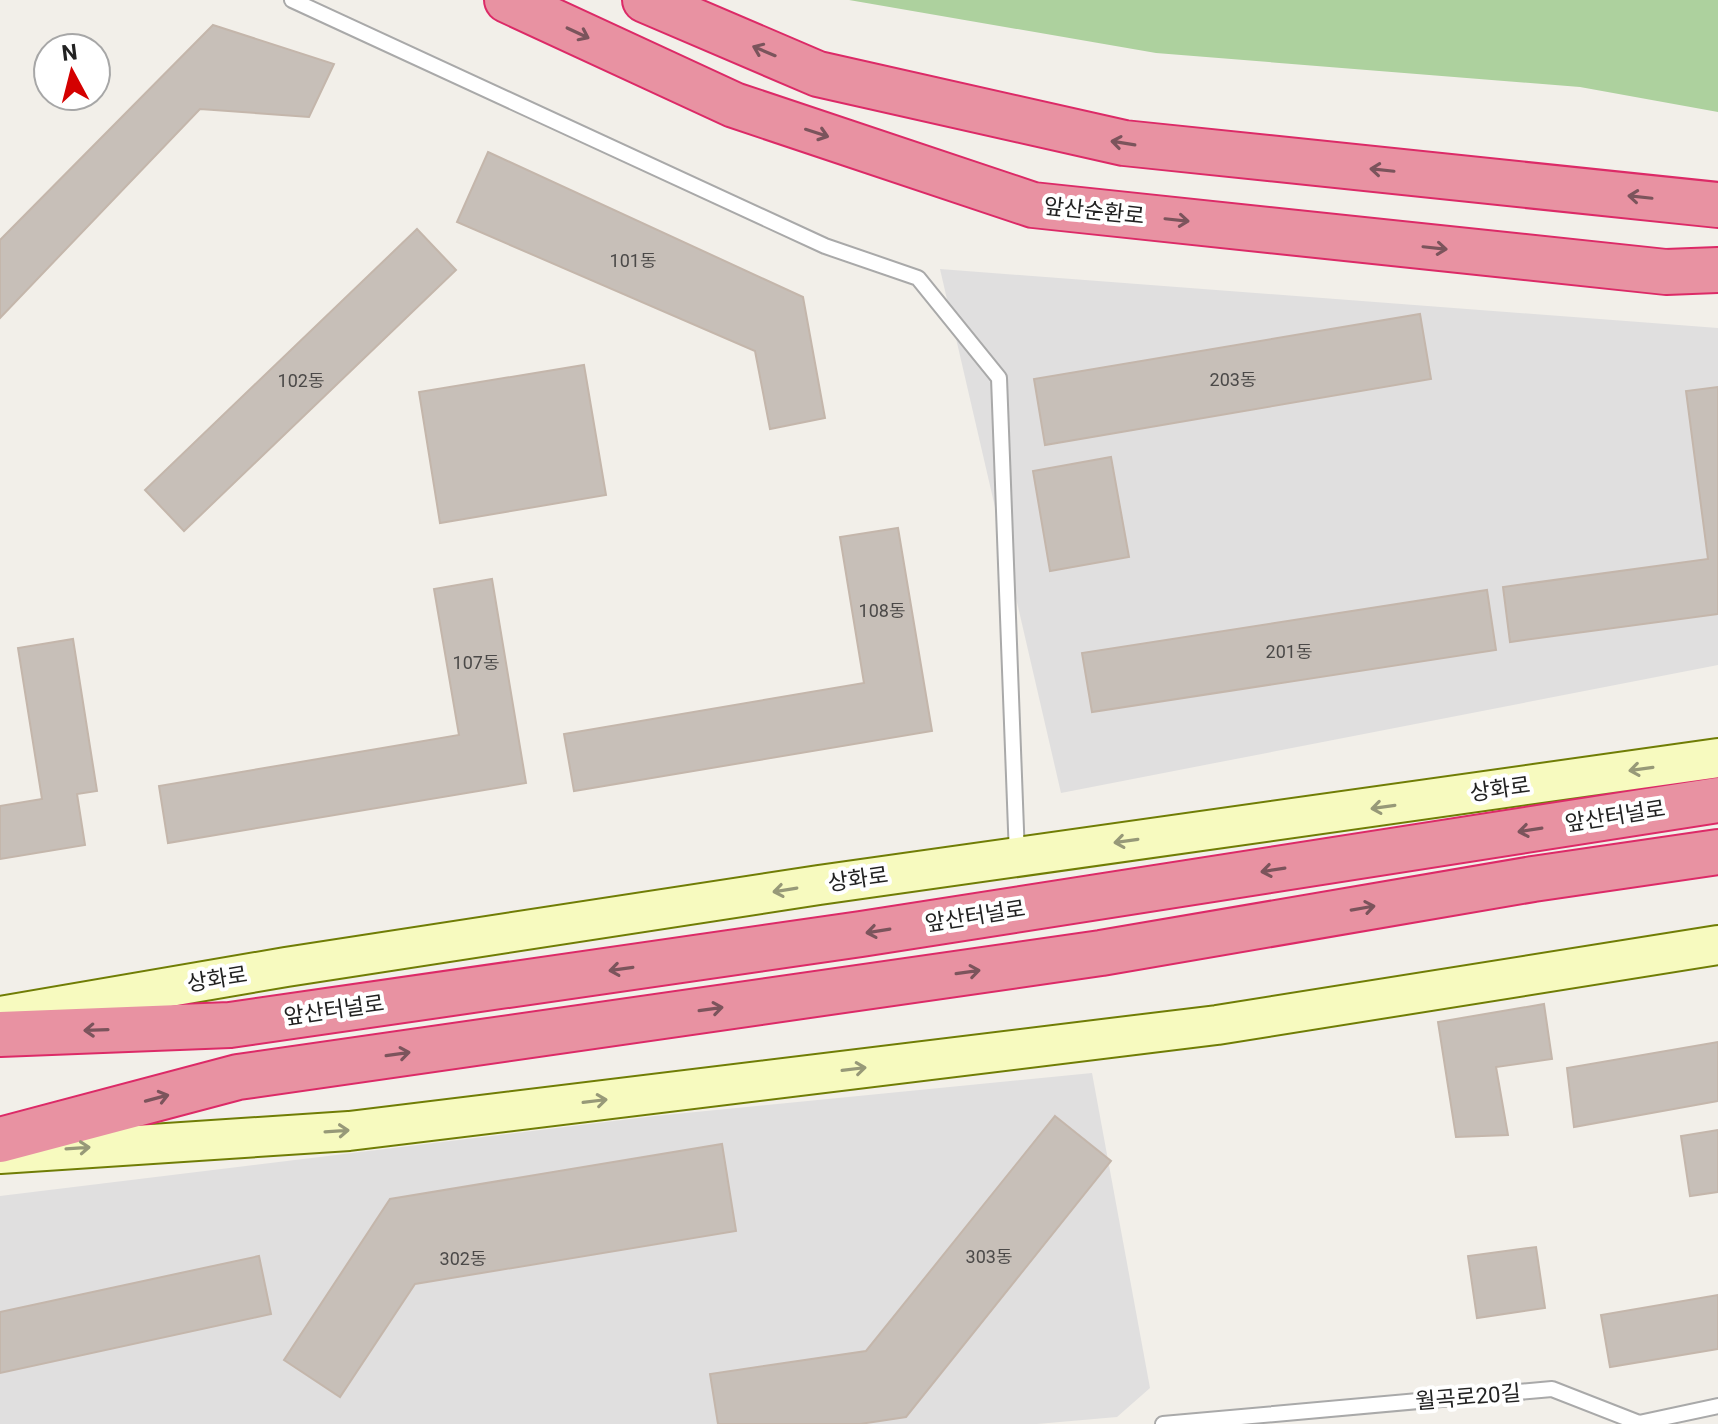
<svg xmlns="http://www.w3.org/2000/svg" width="1718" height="1424" viewBox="0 0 1718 1424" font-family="Roboto,'Noto Sans KR',sans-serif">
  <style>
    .residential { fill: #e0dfdf }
    .forest { fill: #add19e }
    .building { fill: #c7bfb8; stroke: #c4b6ab; stroke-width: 2 }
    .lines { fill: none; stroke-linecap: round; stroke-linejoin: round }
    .lane-casing { stroke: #a9a9a9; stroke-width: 18 }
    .secondary-casing { stroke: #707d05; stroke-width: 42 }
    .highway-casing { stroke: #dc2a67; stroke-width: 48 }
    .lane { stroke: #fff; stroke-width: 14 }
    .secondary { stroke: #f7fabf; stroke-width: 38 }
    .highway { stroke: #e892a2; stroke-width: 44 }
    .oneway { stroke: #7b545c }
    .oneway2 { stroke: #979978 }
    .labels { text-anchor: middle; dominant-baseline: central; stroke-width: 8; stroke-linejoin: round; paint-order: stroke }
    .number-label { font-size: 18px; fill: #4b4948 }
    .street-label { font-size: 22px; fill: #222; stroke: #fff }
  </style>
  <rect width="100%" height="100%" fill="#f2efe9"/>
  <path class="residential" d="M940,269L1718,328V665L1061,793Z
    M1092,1073L1150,1388L1117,1417L1037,1424H0V1196L655,1116Z"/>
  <path class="forest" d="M849,0H1718V112L1580,87L1156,53Z"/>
  <path class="building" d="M213,25L334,64L309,117L200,109L0,318V240Z
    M488,152L803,297L825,418L770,429L755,351L457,222Z
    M417,229L456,270L184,531L145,490Z
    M1420,314L1431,379L1045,445L1034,379Z
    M584,365L606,495L440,523L419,392Z
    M1718,387V614L1510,642L1503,587L1708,559L1686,391Z
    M1111,457L1129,557L1050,571L1033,471Z
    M898,528L932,731L574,791L564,734L864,683L840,537Z
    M492,579L526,783L168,843L159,786L459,735L434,589Z
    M1487,590L1496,650L1092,712L1082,653Z
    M73,639L97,791L77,794L85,845L0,859V806L42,799L18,648Z
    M1544,1004L1552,1059L1496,1067L1508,1135L1456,1137L1438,1022Z
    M1718,1042V1101L1574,1127L1567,1068Z
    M1055,1116L1111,1161L906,1417L860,1424H718L710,1374L866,1351Z
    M1718,1130V1192L1690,1196L1681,1136Z
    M722,1144L736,1231L415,1284L340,1397L284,1360L390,1199Z
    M1536,1247L1545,1308L1477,1318L1468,1256Z
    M259,1256L271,1314L0,1373V1312Z
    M1718,1295V1349L1610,1367L1601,1315Z"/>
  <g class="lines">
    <g class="lane-casing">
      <path id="lane" d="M292,0L825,246L918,278L999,378L1017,856
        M1163,1424L1552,1389L1639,1423L1718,1406"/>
    </g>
    <g class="secondary-casing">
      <path id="secondary" d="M0,1016L286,967L819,885L1718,758
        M0,1154L349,1131L1217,1025L1718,945"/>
    </g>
    <g class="highway-casing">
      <path id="highway" d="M507,0L734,105L1033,205L1666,272L1718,270
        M645,0L818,74L1124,143L1718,205
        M0,1034L230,1025L861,934L1718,800
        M0,1140L238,1077L1101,953L1533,879L1718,852"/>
    </g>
    <use href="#lane" class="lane"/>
    <use href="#secondary" class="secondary"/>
    <use href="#highway" class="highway"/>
  </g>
  <defs><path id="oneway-shaft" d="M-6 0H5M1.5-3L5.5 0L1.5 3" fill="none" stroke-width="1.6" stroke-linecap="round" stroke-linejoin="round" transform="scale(2)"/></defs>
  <g class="oneway">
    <use href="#oneway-shaft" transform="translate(578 33) rotate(25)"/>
    <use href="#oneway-shaft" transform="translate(764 51) rotate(-157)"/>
    <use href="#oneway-shaft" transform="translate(817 133) rotate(18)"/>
    <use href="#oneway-shaft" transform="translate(1123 143) rotate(-171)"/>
    <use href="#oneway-shaft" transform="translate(1382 170) rotate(-174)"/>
    <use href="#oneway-shaft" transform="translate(1640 197) rotate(-174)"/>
    <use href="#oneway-shaft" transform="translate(1177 220) rotate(6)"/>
    <use href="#oneway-shaft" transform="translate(1435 248) rotate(6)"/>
    <use href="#oneway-shaft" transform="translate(1530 830) rotate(171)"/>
    <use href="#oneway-shaft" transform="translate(1273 870) rotate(171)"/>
    <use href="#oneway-shaft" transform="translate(1363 908) rotate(-10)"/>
    <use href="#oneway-shaft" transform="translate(878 931) rotate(171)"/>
    <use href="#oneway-shaft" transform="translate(621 969) rotate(172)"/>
    <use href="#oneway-shaft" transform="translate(968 972) rotate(-8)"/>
    <use href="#oneway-shaft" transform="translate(711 1009) rotate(-8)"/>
    <use href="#oneway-shaft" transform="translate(96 1030) rotate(178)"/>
    <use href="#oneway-shaft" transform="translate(398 1054) rotate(-8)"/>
    <use href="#oneway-shaft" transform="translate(157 1098) rotate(-15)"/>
  </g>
  <g class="oneway2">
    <use href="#oneway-shaft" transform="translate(1641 769) rotate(172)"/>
    <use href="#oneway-shaft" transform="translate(1383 807) rotate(172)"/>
    <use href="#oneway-shaft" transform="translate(1126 841) rotate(172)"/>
    <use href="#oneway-shaft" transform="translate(785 890) rotate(171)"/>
    <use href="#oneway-shaft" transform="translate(854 1069) rotate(-7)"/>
    <use href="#oneway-shaft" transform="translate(595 1101) rotate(-7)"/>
    <use href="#oneway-shaft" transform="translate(337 1131) rotate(-4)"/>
    <use href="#oneway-shaft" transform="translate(78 1148) rotate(-4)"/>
  </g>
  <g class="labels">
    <g class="number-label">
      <text x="633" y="260">101동</text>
      <text x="1233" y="379">203동</text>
      <text x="301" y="380">102동</text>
      <text x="882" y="610">108동</text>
      <text x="1289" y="651">201동</text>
      <text x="476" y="662">107동</text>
      <text x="989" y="1256">303동</text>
      <text x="463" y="1258">302동</text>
    </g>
    <g class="street-label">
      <text transform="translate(1094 211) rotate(6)">앞산순환로</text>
      <text transform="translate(1500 789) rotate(-8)">상화로</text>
      <text transform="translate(1615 816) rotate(-9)">앞산터널로</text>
      <text transform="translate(858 879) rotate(-8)">상화로</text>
      <text transform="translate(975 916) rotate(-9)">앞산터널로</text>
      <text transform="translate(217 979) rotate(-9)">상화로</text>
      <text transform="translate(334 1010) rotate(-8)">앞산터널로</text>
      <text transform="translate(1468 1397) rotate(-5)">월곡로20길</text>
    </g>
  </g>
  <g transform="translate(72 72) rotate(353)"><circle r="38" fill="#ffffff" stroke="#a7a7a7" stroke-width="2"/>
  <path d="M0-6L14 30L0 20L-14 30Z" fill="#d40000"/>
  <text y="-12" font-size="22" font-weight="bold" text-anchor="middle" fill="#222222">N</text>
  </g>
</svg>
